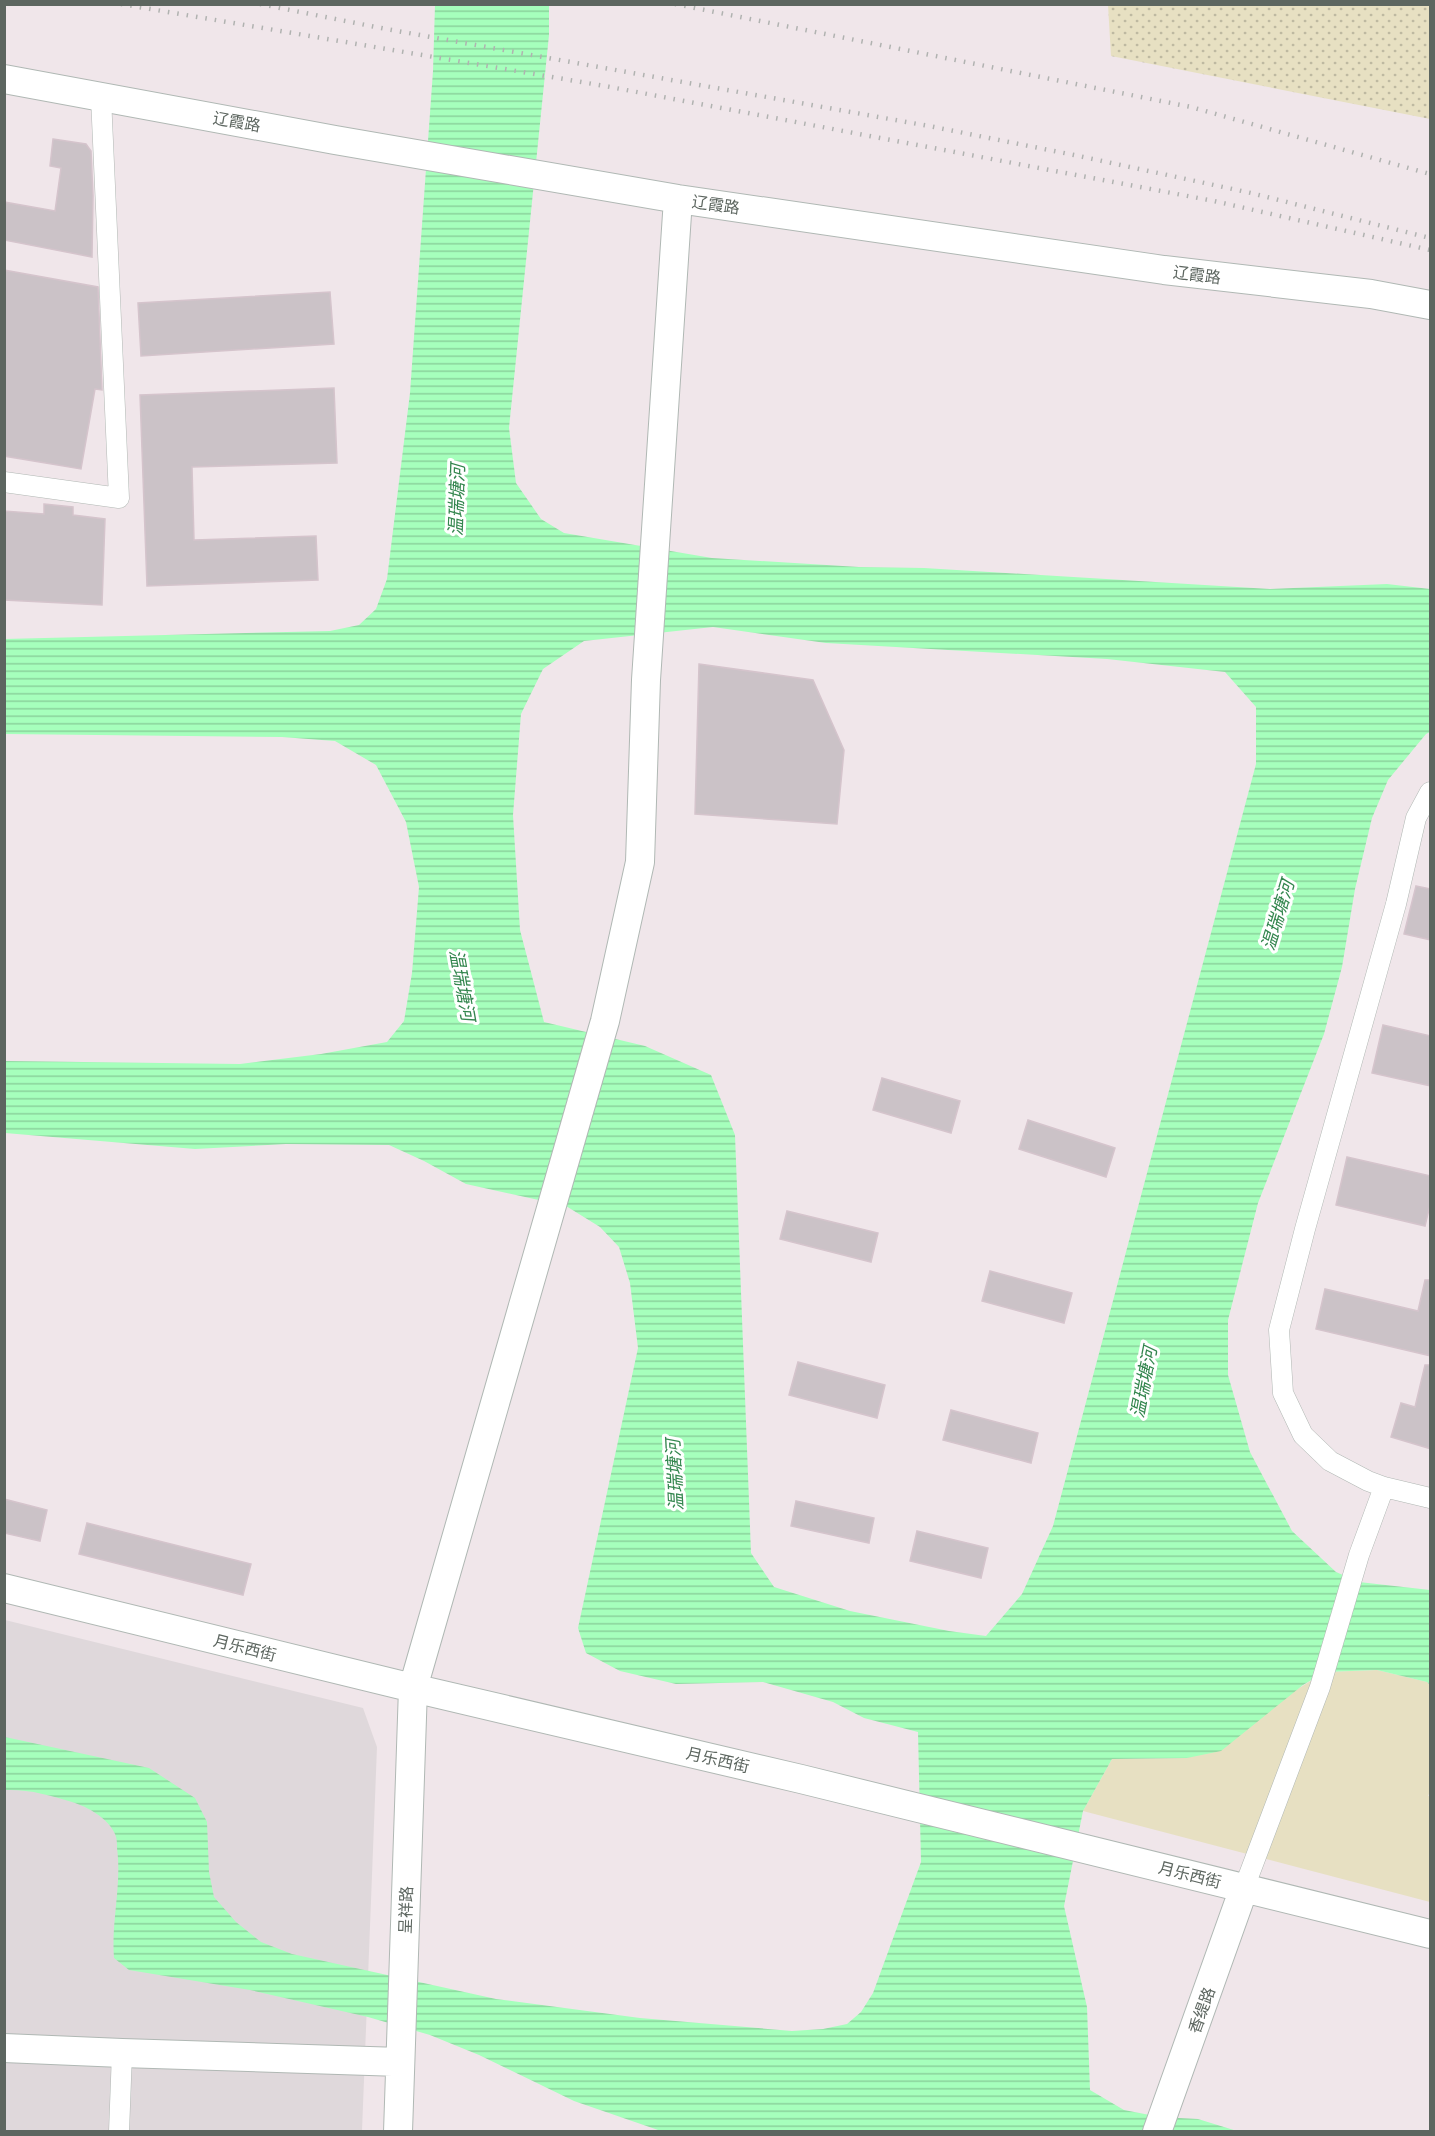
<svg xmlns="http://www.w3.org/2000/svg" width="1435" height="2136" viewBox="0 0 1435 2136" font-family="Commissioner,'Noto Sans SC',sans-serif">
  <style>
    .industrial { fill: #dfd8db }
    .grass { fill: url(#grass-dots) }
    .green { fill: #e7e0c2 }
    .water { fill: url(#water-rules); fill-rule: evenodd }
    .building { fill: #cbc2c7; stroke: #d5c4cc; stroke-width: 1.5 }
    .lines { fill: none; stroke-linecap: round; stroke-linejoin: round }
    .street-casing { stroke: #b1b8b4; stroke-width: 21 }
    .secondary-casing { stroke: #b0b8b4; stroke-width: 30 }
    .street { stroke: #fff; stroke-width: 20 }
    .secondary { stroke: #fff; stroke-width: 28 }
    .rail { stroke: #b0b2b0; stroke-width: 4.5; stroke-dasharray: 1.5 8; stroke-linecap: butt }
    .labels { text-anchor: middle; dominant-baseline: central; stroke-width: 6; stroke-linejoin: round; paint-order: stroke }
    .street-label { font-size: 16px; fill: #5d6660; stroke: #fff }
    .water-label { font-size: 18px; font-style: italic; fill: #33864e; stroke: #fff }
  </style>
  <defs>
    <pattern id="grass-dots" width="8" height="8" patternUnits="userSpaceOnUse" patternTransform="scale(1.5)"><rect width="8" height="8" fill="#e7e0c2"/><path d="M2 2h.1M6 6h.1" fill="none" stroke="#beb9a1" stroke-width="1.8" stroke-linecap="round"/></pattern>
    <pattern id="water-rules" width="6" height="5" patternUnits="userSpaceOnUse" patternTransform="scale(1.5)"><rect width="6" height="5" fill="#a6ffbc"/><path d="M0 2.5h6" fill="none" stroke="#8ad29c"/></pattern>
  </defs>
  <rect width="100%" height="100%" fill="#f0e6ea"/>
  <path class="industrial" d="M5,1620L363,1708L377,1747L362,2131L5,2132Z"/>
  <path class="grass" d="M1108,5H1430V119L1111,56Z"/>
  <path class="green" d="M1377,1670L1427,1682L1430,1685V1794L1428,1795L1430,1798V1902L1083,1811L1112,1759L1187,1758L1325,1672Z"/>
  <path class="water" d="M435,5H549V35L509,428L516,483L541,519L564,533L712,558L859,567L924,568L1270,589L1387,584L1430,589V732L1426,734L1388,780L1372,818L1355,889L1342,967L1324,1034L1258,1203L1228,1320V1375L1250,1452L1292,1531L1336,1572L1359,1582L1430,1590V1685L1427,1682L1377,1670L1325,1672L1303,1685L1221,1751L1187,1758L1112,1759L1083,1811L1064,1906L1087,2007L1090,2090L1124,2110L1160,2117L1198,2119L1237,2131H661L574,2101L479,2055L430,2035L368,2017L250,1990L129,1970L114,1958C111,1922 122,1885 117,1848C117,1844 117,1838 115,1834C108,1818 88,1807 72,1802C50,1795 28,1789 5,1790V1737L149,1768L195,1798L207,1822L209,1872L214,1897L236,1922L261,1942L292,1954L496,1999L640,2018L792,2031L823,2029L847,2024L861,2012L873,1993L921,1862L918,1732L864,1718L833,1702L763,1682L676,1684L620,1671L586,1653L578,1628L638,1348L630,1283L619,1247L600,1227L566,1206L466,1184L424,1161L389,1145L286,1144L195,1149L5,1133V1061L240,1064L321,1054L387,1042L404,1021L412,973L419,887L406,822L376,765L335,741L282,737L5,734L4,639L330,631L359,625L376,609L387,579L410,393L433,71ZM713,627L826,643L1107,659L1225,672L1256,707V764L1053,1526L1022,1594L986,1636L949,1631L850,1611L774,1587L751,1553L735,1135L711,1075L645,1046L544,1022L520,930L513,815L521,714L543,669L584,641Z"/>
  <path class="building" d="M53,139L86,144L91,151L93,196L92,257L4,240V202L55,211L61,168L50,166Z
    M4,270L98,287L102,390L95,389L81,469L4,456Z
    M330,292L334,344L141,356L138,303Z
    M334,388L337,463L192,467L194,540L316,536L318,580L147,586L140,395Z
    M44,504L73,507V515L105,519L102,605L4,600V511L44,514Z
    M699,664L813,680L844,750L837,824L695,814Z
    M1416,886L1431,889V940L1404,934Z
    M1383,1025L1431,1036V1086L1372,1073Z
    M882,1078L960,1101L951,1133L873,1110Z
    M1028,1120L1115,1148L1106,1177L1019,1149Z
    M1347,1157L1431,1176V1201L1425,1226L1336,1205Z
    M787,1211L878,1233L871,1262L780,1239Z
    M990,1271L1072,1293L1064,1323L982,1301Z
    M1425,1280H1431V1356L1316,1329L1325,1289L1418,1311Z
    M798,1362L885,1385L877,1418L789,1395Z
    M1425,1365H1431V1449L1391,1437L1401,1403L1415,1407Z
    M951,1410L1038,1433L1031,1463L943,1440Z
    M4,1499L47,1510L40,1541L4,1533Z
    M796,1501L874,1518L869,1543L791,1526Z
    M87,1523L251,1564L243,1595L79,1554Z
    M917,1531L988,1548L981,1578L910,1561Z"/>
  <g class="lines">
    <g class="street-casing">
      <path id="street" d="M4,482L119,498L101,97
        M1430,792L1416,818L1396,904L1305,1229L1279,1330L1283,1393L1303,1435L1330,1461L1368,1481L1384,1487L1430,1498
        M1244,1888L1320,1687L1359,1555L1384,1487
        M119,2132L122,2053"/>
    </g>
    <g class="secondary-casing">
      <path id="secondary" d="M4,79L335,140L678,199L1164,270L1371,294L1430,305
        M4,1588L413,1688L801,1779L1430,1934
        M4,2048L122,2053L400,2062
        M398,2132L413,1688L605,1021L640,862L646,680L678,199
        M1157,2132L1244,1888"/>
    </g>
    <use href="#street" class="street"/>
    <use href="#secondary" class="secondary"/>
    <path class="rail" d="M121,4L605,86L1214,201L1430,250
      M260,4L386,29L929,126L1079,156L1251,193L1430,238
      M675,4L1191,107L1430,174"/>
  </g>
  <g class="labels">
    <g class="street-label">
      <text transform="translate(237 121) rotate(10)">辽霞路</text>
      <text transform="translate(716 204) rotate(8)">辽霞路</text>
      <text transform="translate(1197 274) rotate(7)">辽霞路</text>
      <text transform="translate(245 1647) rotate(14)">月乐西街</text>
      <text transform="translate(718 1759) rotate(13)">月乐西街</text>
      <text transform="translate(1190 1874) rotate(14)">月乐西街</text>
      <text transform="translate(405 1910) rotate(-88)">呈祥路</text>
      <text transform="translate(1201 2010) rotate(-70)">香缇路</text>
    </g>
    <g class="water-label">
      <text transform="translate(456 500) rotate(-88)">温瑞塘河</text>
      <text transform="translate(1277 915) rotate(-73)">温瑞塘河</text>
      <text transform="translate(463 985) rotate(80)">温瑞塘河</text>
      <text transform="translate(1143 1382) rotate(-79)">温瑞塘河</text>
      <text transform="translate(674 1475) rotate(-93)">温瑞塘河</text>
    </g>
  </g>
  <rect width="1435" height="2136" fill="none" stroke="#5d6660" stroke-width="12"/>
</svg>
